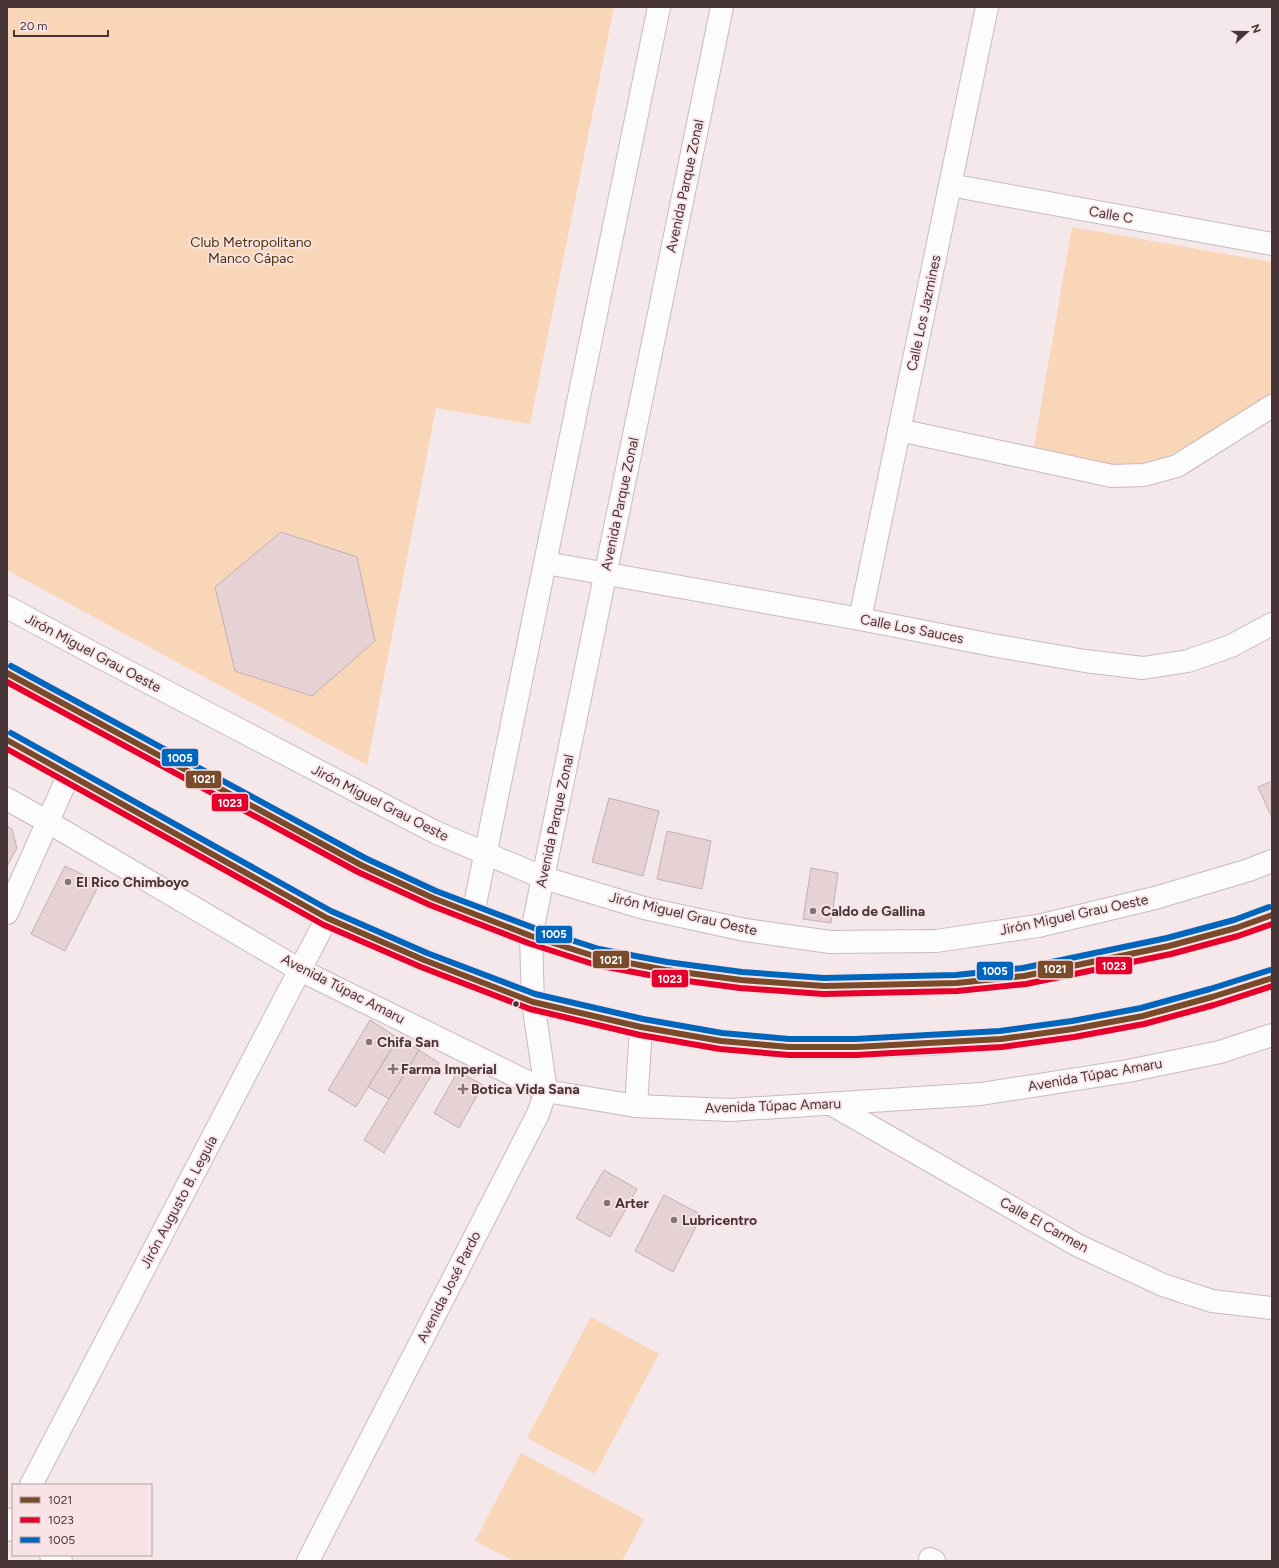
<svg xmlns="http://www.w3.org/2000/svg" width="1279" height="1568" viewBox="0 0 1279 1568" font-family="Figtree,sans-serif">
  <style>
    .green { fill: #f9d6b8 }
    .building { fill: #e6d1d5; stroke: #bfb1b4 }
    .lines { fill: none; stroke-linecap: round; stroke-linejoin: round }
    .street-casing { stroke: #c9babd; stroke-width: 24 }
    .secondary-casing { stroke: #c9babd; stroke-width: 24 }
    .highway-casing { stroke: #c9babd; stroke-width: 24 }
    .street { stroke: #fdfcfc; stroke-width: 22 }
    .secondary { stroke: #fdfcfc; stroke-width: 22 }
    .highway { stroke: #fdfcfc; stroke-width: 22 }
    .bus-1-casing { stroke: #f8e4e7; stroke-width: 9 }
    .bus-2-casing { stroke: #f8e4e7; stroke-width: 9 }
    .bus-3-casing { stroke: #f8e4e7; stroke-width: 9 }
    .bus-1 { stroke: #7a4b2a; stroke-width: 6 }
    .bus-2 { stroke: #e4002b; stroke-width: 6 }
    .bus-3 { stroke: #0065bd; stroke-width: 6 }
    .poi-dot { fill: #847376; stroke: #f8e4e7; stroke-width: 1.5 }
    .bus-dot { fill: #473437; stroke: #f8e4e7; stroke-width: 1.5 }
    .labels { text-anchor: middle; dominant-baseline: central; stroke-width: 3.5; stroke-linejoin: round; paint-order: stroke }
    .street-label { font-size: 14px; fill: #473437; stroke: #f8e4e7 }
    .park-label { font-size: 14px; fill: #543100; stroke: #f8e4e7 }
    .poi-label { font-size: 14px; font-weight: bold; fill: #473437; stroke: #f8e4e7; text-anchor: start }
    .line-badge { stroke: #f8e4e7; stroke-width: 1.5 }
    .badge-label { font-size: 11px; text-anchor: middle; font-weight: bold; fill: #fff }
  </style>
  <rect width="100%" height="100%" fill="#f4e8ea"/>
  <path class="green" d="M7,7H614L530,424L436,408L367,765L7,570Z
    M1072,227L1272,262V395L1174,453L1147,467L1121,471L1033,452Z
    M591,1317L659,1354L595,1474L527,1438Z
    M521,1453L644,1519L622,1561H514L475,1541Z"/>
  <path class="building" d="M281,532L357,557L375,641L312,696L235,671L215,587Z
    M1272,781V818L1258,787Z
    M609,798L659,811L643,876L592,862Z
    M7,826L12,829L17,848L7,866Z
    M667,831L711,841L702,889L657,879Z
    M65,866L100,883L65,951L31,934Z
    M811,868L838,873L831,923L803,919Z
    M370,1020L398,1038L356,1107L328,1090Z
    M398,1038L419,1050L389,1099L368,1087Z
    M419,1050L439,1063L384,1153L364,1140Z
    M458,1071L483,1085L459,1128L434,1113Z
    M604,1170L637,1189L610,1237L576,1218Z
    M664,1195L702,1215L673,1272L635,1251Z"/>
  <g class="lines">
    <g class="street-casing">
      <path id="street" d="M950,185L1272,244
        M899,430L1112,476L1144,475L1177,466L1272,406
        M546,563L860,619L992,645L1085,661L1143,668L1188,661L1231,646L1272,624
        M7,607L98,656L435,832L544,878L644,908L745,930L830,942L936,941L1038,926L1155,898L1249,870L1272,861
        M860,619L987,7
        M7,799L48,822L300,970L546,1091L636,1106L730,1110L981,1094L1128,1071L1220,1052L1272,1035
        M7,913L69,774
        M831,1104L1077,1245L1163,1285L1212,1301L1272,1308
        M31,1485L327,918
        M7,1530L13,1519
        M51,1555L61,1561
        M930,1559L934,1561
        M308,1561L538,1114L546,1091L533,1002"/>
    </g>
    <g class="secondary-casing">
      <path id="secondary" d="M473,914L659,7
        M533,1002L531,936L722,7"/>
    </g>
    <g class="highway-casing">
      <path id="highway" d="M7,673L361,865L433,898L531,936L597,957L666,970L741,980L824,986L957,983L1024,976L1169,946L1236,928L1272,915
        M7,740L327,918L424,960L533,1002L641,1027L721,1041L789,1047H856L928,1044L1001,1039L1073,1029L1143,1016L1212,997L1272,978
        M636,1106L641,1027"/>
    </g>
    <use href="#street" class="street"/>
    <use href="#secondary" class="secondary"/>
    <use href="#highway" class="highway"/>
    <g class="bus-1-casing">
      <path id="bus-1" d="M7,673L361,865L433,898L531,936L597,957L666,970L741,980L824,986L957,983L1024,976L1169,946L1236,928L1272,915
        M7,740L327,918L424,960L533,1002L641,1027L721,1041L789,1047H856L1001,1039L1073,1029L1143,1016L1212,997L1272,978"/>
    </g>
    <g class="bus-2-casing">
      <path id="bus-2" d="M7,682L358,872L430,905L528,943L596,965L665,978L740,988L823,994L957,991L1026,984L1171,954L1238,936L1272,924
        M7,749L324,925L421,967L530,1009L640,1035L720,1049L789,1055H856L1002,1047L1074,1037L1144,1024L1214,1005L1272,986"/>
    </g>
    <g class="bus-3-casing">
      <path id="bus-3" d="M11,666L365,858L436,891L534,928L599,949L667,962L742,972L824,978L956,975L1023,968L1167,938L1234,920L1269,907
        M11,733L331,911L427,953L535,994L643,1019L722,1033L789,1039H856L1000,1031L1072,1021L1141,1008L1210,989L1270,970"/>
    </g>
    <use href="#bus-1" class="bus-1"/>
    <use href="#bus-2" class="bus-2"/>
    <use href="#bus-3" class="bus-3"/>
  </g>
  <g class="poi-dot">
    <circle cx="68" cy="882" r="4"/>
    <circle cx="813" cy="911" r="4"/>
    <circle cx="369" cy="1042" r="4"/>
    <path d="M391 1063h4v4h4v4h-4v4h-4v-4h-4v-4h4z"/>
    <path d="M461 1083h4v4h4v4h-4v4h-4v-4h-4v-4h4z"/>
    <circle cx="607" cy="1203" r="4"/>
    <circle cx="674" cy="1220" r="4"/>
  </g>
  <circle class="bus-dot" cx="516" cy="1004" r="3.5"/>
  <g class="labels">
    <g class="street-label">
      <text transform="translate(685 186) rotate(-78)">Avenida Parque Zonal</text>
      <text transform="translate(1111 215) rotate(10)">Calle C</text>
      <text transform="translate(924 313) rotate(-78)">Calle Los Jazmines</text>
      <text transform="translate(620 504) rotate(-78)">Avenida Parque Zonal</text>
      <text transform="translate(912 629) rotate(11)">Calle Los Sauces</text>
      <text transform="translate(93 653) rotate(28)">Jirón Miguel Grau Oeste</text>
      <text transform="translate(380 803) rotate(27)">Jirón Miguel Grau Oeste</text>
      <text transform="translate(555 821) rotate(-78)">Avenida Parque Zonal</text>
      <text transform="translate(683 914) rotate(13)">Jirón Miguel Grau Oeste</text>
      <text transform="translate(1074 915) rotate(-12)">Jirón Miguel Grau Oeste</text>
      <text transform="translate(343 989) rotate(27)">Avenida Túpac Amaru</text>
      <text transform="translate(1095 1075) rotate(-10)">Avenida Túpac Amaru</text>
      <text transform="translate(773 1106) rotate(-2)">Avenida Túpac Amaru</text>
      <text transform="translate(179 1202) rotate(-62)">Jirón Augusto B. Leguía</text>
      <text transform="translate(1044 1225) rotate(29)">Calle El Carmen</text>
      <text transform="translate(449 1287) rotate(-63)">Avenida José Pardo</text>
    </g>
    <g class="park-label">
      <text x="251" y="242">Club Metropolitano<tspan x="251" dy="16">Manco Cápac</tspan></text>
    </g>
    <g class="poi-label">
      <text x="76" y="882">El Rico Chimboyo</text>
      <text x="821" y="911">Caldo de Gallina</text>
      <text x="377" y="1042">Chifa San</text>
      <text x="401" y="1069">Farma Imperial</text>
      <text x="471" y="1089">Botica Vida Sana</text>
      <text x="615" y="1203">Arter</text>
      <text x="682" y="1220">Lubricentro</text>
    </g>
  </g>
  <g class="line-badge">
    <rect x="161" y="748" width="38" height="19" rx="4" fill="#0065bd"/>
    <rect x="185" y="770" width="37" height="19" rx="4" fill="#7a4b2a"/>
    <rect x="211" y="793" width="38" height="19" rx="4" fill="#e4002b"/>
    <rect x="535" y="925" width="38" height="19" rx="4" fill="#0065bd"/>
    <rect x="592" y="950" width="38" height="19" rx="4" fill="#7a4b2a"/>
    <rect x="1095" y="956" width="38" height="19" rx="4" fill="#e4002b"/>
    <rect x="1037" y="960" width="37" height="19" rx="4" fill="#7a4b2a"/>
    <rect x="976" y="961" width="38" height="20" rx="4" fill="#0065bd"/>
    <rect x="651" y="969" width="38" height="19" rx="4" fill="#e4002b"/>
  </g>
  <g class="badge-label">
    <text x="180" y="762">1005</text>
    <text x="204" y="783">1021</text>
    <text x="230" y="807">1023</text>
    <text x="554" y="938">1005</text>
    <text x="611" y="964">1021</text>
    <text x="1114" y="970">1023</text>
    <text x="1055" y="973">1021</text>
    <text x="995" y="975">1005</text>
    <text x="670" y="983">1023</text>
  </g>
  <rect width="1279" height="1568" fill="none" stroke="#473437" stroke-width="16"/>
  <rect x="12" y="1484" width="140" height="72" fill="#f8e4e7" stroke="#b19ea1"/>
  <rect x="20" y="1497" width="20" height="6" fill="#7a4b2a" stroke="#b19ea1"/>
  <text x="48" y="1504" font-size="12" fill="#473437">1021</text>
  <rect x="20" y="1517" width="20" height="6" fill="#e4002b" stroke="#b19ea1"/>
  <text x="48" y="1524" font-size="12" fill="#473437">1023</text>
  <rect x="20" y="1537" width="20" height="6" fill="#0065bd" stroke="#b19ea1"/>
  <text x="48" y="1544" font-size="12" fill="#473437">1005</text>
  <g transform="translate(1247 32) rotate(69)" stroke="#f8e4e7" stroke-width="3" paint-order="stroke">
  <path d="M0-3L7 15L0 10L-7 15Z" fill="#473437"/>
  <text y="-6" font-size="11" font-weight="bold" text-anchor="middle" fill="#473437">N</text>
  </g>
  <path d="M14 30v6h94v-6" fill="none" stroke="#473437" stroke-width="2"/>
  <text x="20" y="30" font-size="12" fill="#473437" stroke="#f8e4e7" stroke-width="3" paint-order="stroke">20 m</text>
</svg>
